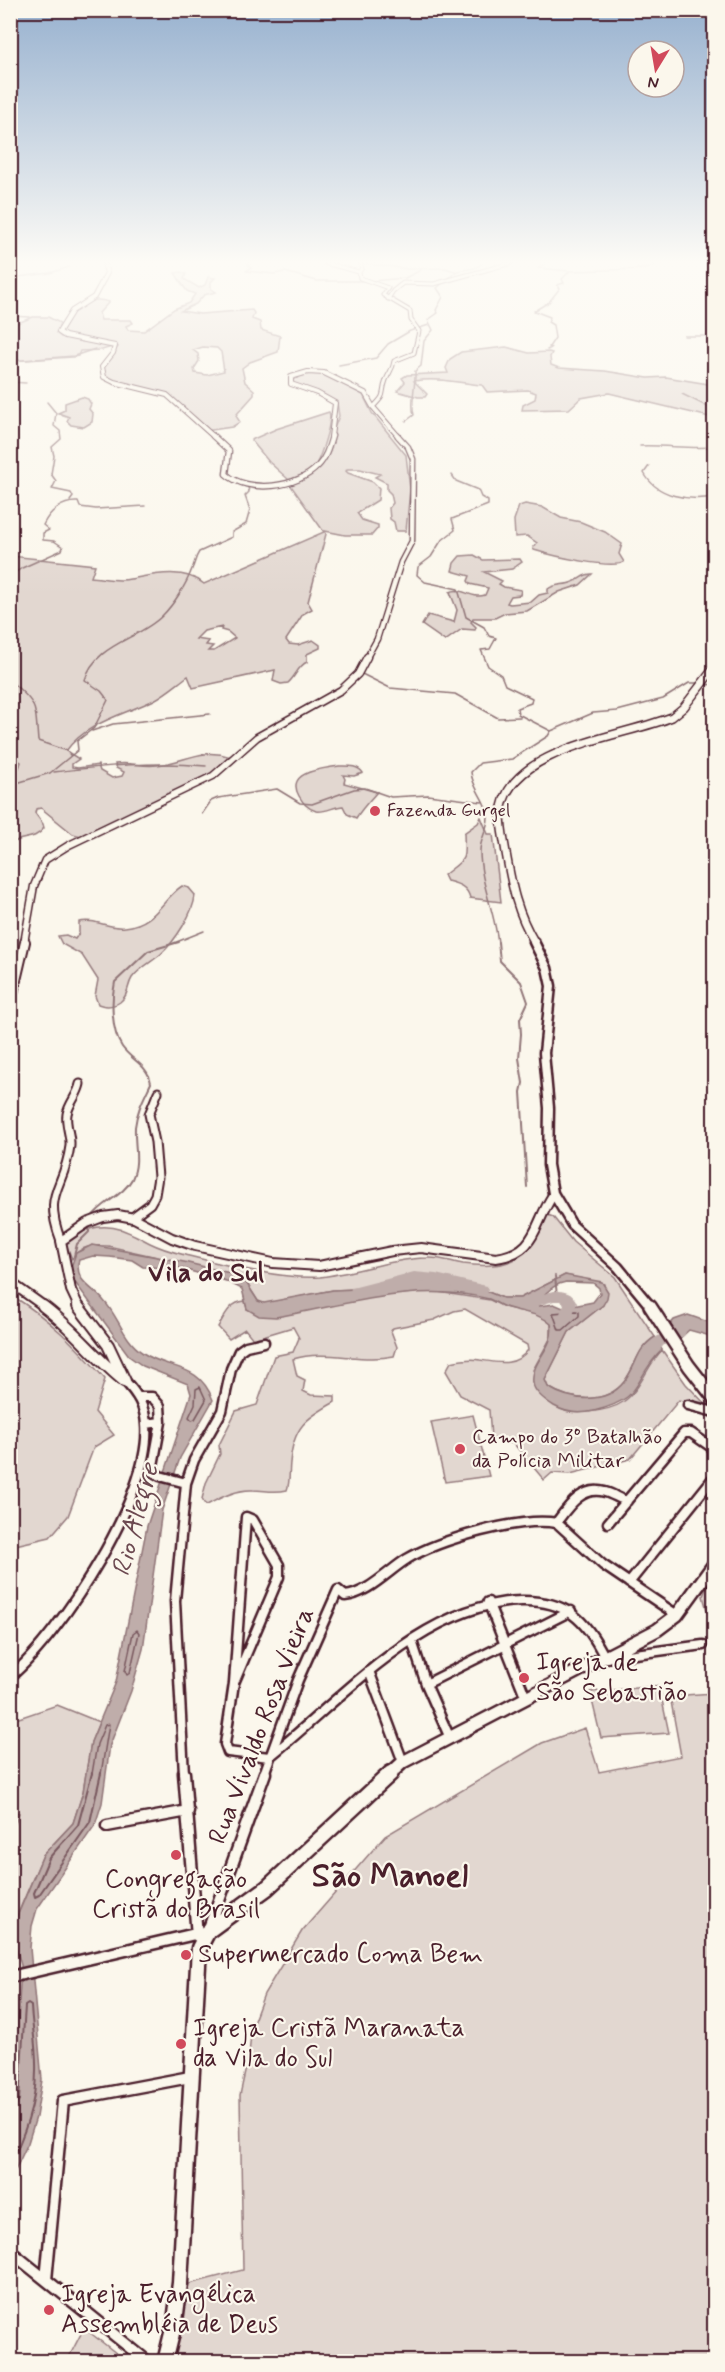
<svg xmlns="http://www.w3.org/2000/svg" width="725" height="2372" viewBox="0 0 725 2372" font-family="Mynerve,sans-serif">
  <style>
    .green { fill: #e2d7d0; stroke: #967b7e; stroke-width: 1.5; fill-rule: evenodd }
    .water { fill: #bfadaa; stroke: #907477; stroke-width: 1.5; fill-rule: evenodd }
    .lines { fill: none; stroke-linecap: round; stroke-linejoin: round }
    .shore-far1 { stroke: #79585e; stroke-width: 1.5 }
    .shore { stroke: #79585e; stroke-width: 2 }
    .stream-far1 { stroke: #907477; stroke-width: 1.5 }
    .stream { stroke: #907477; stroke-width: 2 }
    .river { fill: #bfadaa; fill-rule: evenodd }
    .minor-far3-casing { stroke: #4a1f2b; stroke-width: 5 }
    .minor-far2-casing { stroke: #4a1f2b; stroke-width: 11 }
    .minor-far1-casing { stroke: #4a1f2b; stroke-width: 13 }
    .minor-casing { stroke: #4a1f2b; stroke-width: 15 }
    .tertiary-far4-casing { stroke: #4a1f2b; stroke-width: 6 }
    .tertiary-far3-casing { stroke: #4a1f2b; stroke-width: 7 }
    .tertiary-far2-casing { stroke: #4a1f2b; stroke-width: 9 }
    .tertiary-far1-casing { stroke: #4a1f2b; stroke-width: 12 }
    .tertiary-casing { stroke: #4a1f2b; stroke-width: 14 }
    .secondary-far3-casing { stroke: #4a1f2b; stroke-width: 10 }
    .secondary-far2-casing { stroke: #4a1f2b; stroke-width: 13 }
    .secondary-far1-casing { stroke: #4a1f2b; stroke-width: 16 }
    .secondary-casing { stroke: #4a1f2b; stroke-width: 19 }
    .minor-far3 { stroke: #fbf7ec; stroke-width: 3 }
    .minor-far2 { stroke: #fbf7ec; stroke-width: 7 }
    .minor-far1 { stroke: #fbf7ec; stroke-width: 8 }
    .minor { stroke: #fbf7ec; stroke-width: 10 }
    .tertiary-far4 { stroke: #fbf7ec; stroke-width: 4 }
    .tertiary-far3 { stroke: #fbf7ec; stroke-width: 4.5 }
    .tertiary-far2 { stroke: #fbf7ec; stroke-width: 6 }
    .tertiary-far1 { stroke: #fbf7ec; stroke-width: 8 }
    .tertiary { stroke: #fbf7ec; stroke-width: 10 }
    .secondary-far3 { stroke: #fbf7ec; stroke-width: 7 }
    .secondary-far2 { stroke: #fbf7ec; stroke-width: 8 }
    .secondary-far1 { stroke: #fbf7ec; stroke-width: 11 }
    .secondary { stroke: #fbf7ec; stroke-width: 14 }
    .poi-dot { fill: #d1495b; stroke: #fbf7ec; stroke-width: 2 }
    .labels { text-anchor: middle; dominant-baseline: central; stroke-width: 4.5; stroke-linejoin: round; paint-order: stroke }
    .far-poi-label { font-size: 18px; fill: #4a1f2b; stroke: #fbf7ec; text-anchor: start }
    .poi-label { font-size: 21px; fill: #4a1f2b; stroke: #fbf7ec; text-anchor: start }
    .near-poi-label { font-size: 26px; fill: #4a1f2b; stroke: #fbf7ec; text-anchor: start }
    .near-street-label { font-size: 26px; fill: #4a1f2b; stroke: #fbf7ec }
    .district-label { font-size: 27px; font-weight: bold; fill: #4a1f2b; stroke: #fbf7ec }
    .near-water-label { font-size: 27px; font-style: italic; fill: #6d4a51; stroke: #fbf7ec }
    .near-district-label { font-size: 33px; font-weight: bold; fill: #4a1f2b; stroke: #fbf7ec }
  </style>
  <rect width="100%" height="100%" fill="#fbf7ec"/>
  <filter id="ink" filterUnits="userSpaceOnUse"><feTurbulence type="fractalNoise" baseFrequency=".0167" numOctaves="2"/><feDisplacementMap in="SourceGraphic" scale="12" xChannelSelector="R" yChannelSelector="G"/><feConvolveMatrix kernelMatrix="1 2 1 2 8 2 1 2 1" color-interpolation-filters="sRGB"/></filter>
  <g filter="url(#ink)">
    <path class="green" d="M181,272L186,274L184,279L199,288L205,285L208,277L215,278L211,282V289L216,292L204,295L196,304L181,311L200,314L252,310L254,313L252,319L260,322L261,330L280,336L278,352L250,362L242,368L245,382L254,390V395L237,414L236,416L240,422L232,427L205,431L168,397L106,378L102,368L118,347L60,333C69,313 85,294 109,302L99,313L101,320H131L133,323L126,326L128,330L144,331L174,309L189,303L195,294L187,291C182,285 179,279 175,273ZM203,347L217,348L221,352L224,371L207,375L195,373L194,369L199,361L198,354L193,350Z
      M33,317H48L60,323L56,333L61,337L101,343L112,347L102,350L80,351L78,356L73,357L11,361L10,326Z
      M506,347L529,353L549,352L552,353L550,357L551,365L559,368L605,371L648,378L666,377L714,385V418L609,393L581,398L569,409L522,410L523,405L535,399L536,393L528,390L487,392L482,385C460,383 437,377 414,381L427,394L425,397H418L397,391L405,382L402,378L407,375L448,373L446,368L450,359L461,352Z
      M309,373L327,375L363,395L372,413L406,455L410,489L406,531H396L394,522L390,519L389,508L393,503L391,494L387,490V483L375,477L380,474L360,469H347L346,471L348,473L373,482L379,488L378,500L357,513L362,520L378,525V528L372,535H345L325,531L326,534L308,602L312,609L303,614L286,640L289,644L298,645L313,640L320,645V648L307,654V662C298,666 296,676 288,683L281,684L273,681L275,670L193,688L188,676C177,684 166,694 154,700C123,715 87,722 66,751L79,759L72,764V767L78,768L98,765L100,771L112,778L122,776L124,772L116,768L115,764C132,762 142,767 157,765C186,762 200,747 231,757L208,777L81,836L73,834L41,808L36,809L35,813L43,824L44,828C33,843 21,834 11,845L15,871L11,872L10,770L19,768L21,762L12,756V751L17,744L11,733V556L95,565L91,577C103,578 118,582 130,579C152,575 184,567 204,584L324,532L289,483L319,466L339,416L337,403L295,387L291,380ZM222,627L221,630L228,632L235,638L214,651H208L213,646L206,645L209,641L196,639L204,631Z
      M82,397L88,399L91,404L89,409L93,414L92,422L84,427L71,425L67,421L69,417L58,413L65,410V403Z
      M329,412C333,420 320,460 314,467C308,474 298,477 289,480L269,462L251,440L276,429Z
      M525,504L542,507L561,518L581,522L605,532L622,544L619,554L624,562C612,570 550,555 534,550L533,548L537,543L527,536L515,537L514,520L519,506Z
      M474,555L483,560L520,559L522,562L512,569L484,572L502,581L499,584L504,587L521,590L520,595L511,596L507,603L510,604L531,602L539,595L548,593V589C556,583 565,586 573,582C581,579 583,574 592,574L580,585L559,592L527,611L505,613L495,618H473L471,622L476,627L475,630L462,629L445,641L422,625L428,615L454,622L457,610L450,592C462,586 471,600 485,595L488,588L470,584L468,581L470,576L452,571L454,563L460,556Z
      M339,766C348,766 358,765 363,773L354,776L343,775L345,779L344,783L377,792C369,801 362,808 356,818L347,814L343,806C335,806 324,813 316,811C307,808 303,803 299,796C285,771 323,769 339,766Z
      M481,817L488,834H493L501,902L470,898C467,886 458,884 447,881L444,875C466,857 465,863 464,833L478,823Z
      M182,886L189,888L195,895C194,913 174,942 161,954C152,962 139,968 132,978C127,986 129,995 120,1002C113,1007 106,1007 98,1004L95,996L98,980L82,955L62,944L58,936L66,935L75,939L79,933V922C95,918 109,929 125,927C156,924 162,899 182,886Z
      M545,1214L553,1217L573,1242L615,1277L655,1337C635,1350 638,1364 624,1382C606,1405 570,1401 548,1387L545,1380L569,1332L603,1305L604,1284L565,1275L520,1298H503L471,1285L403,1280L380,1288L333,1290L264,1304L258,1301L242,1276L108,1246C94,1245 80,1245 72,1259L64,1239C75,1235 88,1228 99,1227C120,1225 132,1234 150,1243C160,1248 173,1252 185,1255C221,1264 283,1280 320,1277C356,1273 390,1259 427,1258C440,1257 451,1262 463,1264C510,1270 531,1260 545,1214Z
      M431,1291L490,1300L504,1307L542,1316L551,1324V1337L533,1370C540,1381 546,1398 556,1406C568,1418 610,1411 623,1402C641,1390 647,1365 662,1350L686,1384L710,1409L679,1400L630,1459L570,1474L552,1473L544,1480L514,1444L491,1438L489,1410L460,1395L446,1371L451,1362C460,1360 470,1358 480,1360C499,1363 515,1367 528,1350L527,1345L465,1309L454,1311L434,1320L393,1328L391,1331L397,1347L394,1356C361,1363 326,1349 293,1359L297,1376L305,1380L303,1391L311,1395L335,1396V1402C306,1418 293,1427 290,1463C289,1471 290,1483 287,1490C274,1493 265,1490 253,1490C237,1489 221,1497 207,1505L204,1503L202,1499L206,1483L220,1454L219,1445L236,1411L257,1405L274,1356L293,1352L299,1338L293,1327L253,1339L245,1329L229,1339L218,1327C225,1315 230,1302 245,1301L247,1309Z
      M11,1295C50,1319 75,1345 105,1379L95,1412L114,1435L94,1447L68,1516L50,1537L11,1546Z
      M473,1415L489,1476L445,1482L431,1422Z
      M714,1570V1635L703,1596Z
      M659,1686L669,1733L601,1738L590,1692Z
      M714,1693V2361L171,2362L189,2284L243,2270L240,2095L249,2054L252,2026L264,1994L302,1931L385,1836L542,1743L585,1728L599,1772L681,1756L670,1696Z
      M57,1705L99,1722L91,1742L83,1792L73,1823L43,1855L13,1925H10V1836L19,1813L11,1811L10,1721Z
      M84,2328L126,2361H67Z"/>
    <path class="water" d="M92,1245L184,1262L242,1276L258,1301L264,1303L333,1290L380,1288L403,1280L471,1285L503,1298H520L565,1275L602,1282L608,1292L607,1298L603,1305L569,1332L545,1380L548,1387C570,1401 606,1405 624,1382C638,1364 635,1350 655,1337L662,1350C631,1380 647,1398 594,1411C581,1414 566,1413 554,1406C546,1401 534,1393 533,1383C530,1361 556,1347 551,1324C538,1312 522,1313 505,1307C499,1305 494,1301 489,1299C417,1281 346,1305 276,1317L259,1316L247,1309L242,1289L226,1281L179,1268L143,1267L132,1260L110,1257L93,1256L79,1260C77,1266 78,1272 81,1278C87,1287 98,1293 104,1301C119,1317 123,1340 143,1353C170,1371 199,1362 213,1400L180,1458L162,1510L143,1649L131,1691L110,1745L102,1803L95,1825L37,1909L32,1926L30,1948L42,2080L36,2117L28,2143L11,2179L10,2107L14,2099L21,1965L11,1931L43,1855L73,1823L83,1792L91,1742L116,1682L147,1526L191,1394L188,1384L143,1366L130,1357L74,1281L70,1270L76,1253ZM566,1282L593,1283L599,1288L600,1293L593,1302L563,1308L554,1304L539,1306L536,1302C546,1294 553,1284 566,1282Z
      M688,1315L714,1324V1337L689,1330L676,1342L668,1327L674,1320Z"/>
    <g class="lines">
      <path class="shore-far1" d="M576,1311L579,1312V1316L563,1330H559L553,1313Z
        M200,1387L206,1400L195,1419L192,1420L189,1417L195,1404L196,1389Z
        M137,1630L139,1633L130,1673L127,1675L125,1671L133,1633Z
        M92,1774L97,1744L105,1725L109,1724L101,1774"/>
      <path class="shore" d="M92,1773L78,1825L49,1858L34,1893L35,1897L39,1895L90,1822L101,1773
        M10,2106L16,2105L19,2100L25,2006L28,2004L31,2006C32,2028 37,2049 36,2071C36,2105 24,2135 10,2165"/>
      <path class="stream-far1" d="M247,263L251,268L246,271L274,274L285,272L317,281H365
        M362,263L408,269L445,268L455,271
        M545,263L538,268L569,271L647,269L657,263
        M10,278L50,273L69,267
        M371,281L405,278L421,270
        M10,288H17
        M10,316L30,317
        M684,336H714
        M547,350L551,348L549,347L555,338L553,325L548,322L550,317L534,311L549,302L560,288L557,285L564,283L562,279L570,271
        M10,361L74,356L95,349
        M339,365L376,358L388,344L410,331L429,325
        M10,382L26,383
        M682,394L714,410
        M47,402L56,413L54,426L60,431L61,439L52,447L54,456L51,474L56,481L52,489L71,493L73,497L70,501
        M406,421L414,415C410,402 416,386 415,371L421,366L424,341L433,330L428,320L438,313L436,310L443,297L437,288L457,271L475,268L482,263
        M640,446C665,445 689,449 714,447
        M649,466L644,473C657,497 688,501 714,497
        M452,475L456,481L478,490L481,497L488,501V505L452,519L455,530L441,541L431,557L418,567L417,575L425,582L458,589L466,617L484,627L489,636L496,638L490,649L481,650L488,666L501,675L505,685L532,698L531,703L517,708L518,714L551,731
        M10,576L22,568L62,550L63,547L54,541L43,540V533L49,530L43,525C50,511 62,501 78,502L80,507L96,509L145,506
        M10,587L17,596L10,608
        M362,674L390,688L455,694L498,718L520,717
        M10,681C38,704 35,705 38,741L67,751L70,755
        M706,685L714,684
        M92,731L113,724L210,714
        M54,772C105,766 155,761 206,766
        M10,785L50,773L78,750L77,741L94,728L108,700L101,691L85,680C95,644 138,640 162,616C174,604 186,585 192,569C195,563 195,558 199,552L232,537V532L246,524L250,510L245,496L249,492L248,487
        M202,814L211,801L218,798L277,789L300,803L312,804L354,789L365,788L391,797L428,795L482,802
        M174,943L204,931
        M498,943C495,912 480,883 480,851C480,837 491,826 487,811C483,796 472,787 471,772L480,763L512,759L548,736L551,731L593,713L617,711L663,699L689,683H698"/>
      <path class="stream" d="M498,942L500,961L521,982L528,1002L520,1019L521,1034L519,1058L523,1083L521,1092L527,1187
        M91,1218C102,1202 123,1196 132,1179C140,1162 134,1145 135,1127C137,1110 144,1098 151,1083C148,1065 132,1061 122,1047C111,1031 111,1000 115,982L148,951L179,942
        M74,1256L77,1244L89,1232V1228
        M555,1276L557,1296"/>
      <path class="river" d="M414,1272L436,1274L482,1285L487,1286L488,1290L487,1294L482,1295L436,1284L414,1282L356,1297L351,1296L350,1292L351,1288L356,1287Z
        M554,1291C565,1291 572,1292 577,1303L570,1322L565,1323L560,1322L558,1318L564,1304L561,1301H554L523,1310L518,1309L517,1305L518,1301Z
        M679,1326L684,1328L686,1332L684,1336L664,1345L652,1358L647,1360L642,1358L640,1354C649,1339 663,1332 679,1326Z"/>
      <g class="minor-far3-casing">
        <path id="minor-far3" d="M325,263L359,272
          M360,263L362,268L359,272L360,278L388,288L383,295L410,311L411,320L419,331L414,353L394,361C393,370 389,372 386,380C380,396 388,392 373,407
          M388,299L393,291L403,283L434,284L511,263"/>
      </g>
      <g class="minor-far2-casing">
        <path id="minor-far2" d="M131,1218L150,1204L155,1195L158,1177L155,1142L149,1114L158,1092
          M61,1241C42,1191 64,1191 70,1146C71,1135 65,1125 67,1114C69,1103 78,1095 80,1084"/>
      </g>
      <g class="minor-far1-casing">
        <path id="minor-far1" d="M140,1397H152L160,1406L161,1422L146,1424
          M688,1405L714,1412
          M161,1422L152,1471L160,1476L186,1483L175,1601L184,1774
          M186,1483L194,1460L222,1411L231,1369L239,1351L246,1346L264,1342
          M246,1517L253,1520L279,1565V1577L234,1683Z
          M556,1523C568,1507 582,1485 605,1492C613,1494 619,1499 627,1501
          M608,1523L684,1433H691L714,1449
          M629,1583L714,1477
          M488,1602L526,1698
          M412,1641L426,1684L449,1736
          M369,1671L403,1762
          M10,1677C62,1633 152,1494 146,1425C145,1406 137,1394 125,1381
          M234,1683L225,1744L228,1752L269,1757C341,1700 423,1603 521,1601C566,1600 586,1619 605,1658L703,1645
          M426,1684L571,1611
          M264,1774L298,1680L338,1590L345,1596C367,1594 388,1571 407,1559C439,1540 521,1516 557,1523L603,1565L677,1615"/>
      </g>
      <g class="minor-casing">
        <path id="minor" d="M184,1773L197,1936
          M107,1826L188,1811
          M10,1977L208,1931L265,1773
          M10,2251L148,2362
          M46,2280L63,2101L190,2077"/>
      </g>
      <g class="tertiary-far4-casing">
        <path id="tertiary-far4" d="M104,263L107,273L94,297L72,311L59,332L65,336L115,346L113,353L102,367L104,377L114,382L167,395L214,437
          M331,437L335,403L317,393L291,384V377L308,372L324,373L365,393L373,407L399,437"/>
      </g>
      <g class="tertiary-far3-casing">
        <path id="tertiary-far3" d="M213,436L229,451L226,474C248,494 298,488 318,466C326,458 329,446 332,436
          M366,659L377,639L401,562L412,541L413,459L408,447L398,436"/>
      </g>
      <g class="tertiary-far2-casing">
        <path id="tertiary-far2" d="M24,943L34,886L45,860L69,845L213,776L257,737L341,690L358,674L367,657"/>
      </g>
      <g class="tertiary-far1-casing">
        <path id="tertiary-far1" d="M10,1006L25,942
          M10,1044V1089
          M10,1282L45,1307
          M79,1307L71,1290L61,1241L87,1223L103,1217L118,1215L134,1218L172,1238L195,1246L273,1263L319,1266L392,1251L421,1248L496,1258C538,1252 533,1225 553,1195"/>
      </g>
      <g class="tertiary-casing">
        <path id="tertiary" d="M43,1306C74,1329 94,1357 124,1381
          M78,1306L108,1345L125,1381"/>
      </g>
      <g class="secondary-far3-casing">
        <path id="secondary-far3" d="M535,943C517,913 512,887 506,853C504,839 499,821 502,807C514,747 623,737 672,717L684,707L714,668"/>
      </g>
      <g class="secondary-far2-casing">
        <path id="secondary-far2" d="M534,942L547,968L551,986L544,1053L549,1108L548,1165L553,1193L572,1225L618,1267L651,1307"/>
      </g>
      <g class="secondary-far1-casing">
        <path id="secondary-far1" d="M650,1306L689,1366L714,1398
          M390,1774L403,1762L657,1630L677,1615L714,1564"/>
      </g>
      <g class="secondary-casing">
        <path id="secondary" d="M165,2362L175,2321L180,2283L199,1948L208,1931L267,1888L391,1773"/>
      </g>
      <use href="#minor-far3" class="minor-far3"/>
      <use href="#minor-far2" class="minor-far2"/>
      <use href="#minor-far1" class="minor-far1"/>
      <use href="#minor" class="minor"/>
      <use href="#tertiary-far4" class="tertiary-far4"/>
      <use href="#tertiary-far3" class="tertiary-far3"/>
      <use href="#tertiary-far2" class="tertiary-far2"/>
      <use href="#tertiary-far1" class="tertiary-far1"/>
      <use href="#tertiary" class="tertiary"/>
      <use href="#secondary-far3" class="secondary-far3"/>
      <use href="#secondary-far2" class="secondary-far2"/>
      <use href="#secondary-far1" class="secondary-far1"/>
      <use href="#secondary" class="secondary"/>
    </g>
  </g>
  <linearGradient id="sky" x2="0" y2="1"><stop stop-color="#97b1cf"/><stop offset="0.44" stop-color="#fdfbf6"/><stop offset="1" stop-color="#fdfbf6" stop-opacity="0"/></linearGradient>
  <rect width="725" height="595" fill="url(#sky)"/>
  <g class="poi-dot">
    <circle cx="375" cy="811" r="6"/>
    <circle cx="460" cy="1449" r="6"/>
    <circle cx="524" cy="1678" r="6"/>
    <circle cx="176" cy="1855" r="6"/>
    <circle cx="186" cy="1955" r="6"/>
    <circle cx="181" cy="2044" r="6"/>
    <circle cx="49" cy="2310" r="6"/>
  </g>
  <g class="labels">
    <g class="far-poi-label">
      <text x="387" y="811">Fazenda Gurgel</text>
    </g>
    <g class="poi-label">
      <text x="472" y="1437">Campo do 3º Batalhão<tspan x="472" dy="24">da Polícia Militar</tspan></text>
    </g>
    <g class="near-poi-label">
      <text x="536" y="1663">Igreja de<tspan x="536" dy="30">São Sebastião</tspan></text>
      <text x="176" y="1880" text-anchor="middle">Congregação<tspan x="176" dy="30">Cristã do Brasil</tspan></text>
      <text x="198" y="1955">Supermercado Coma Bem</text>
      <text x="193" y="2029">Igreja Cristã Maranata<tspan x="193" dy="30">da Vila do Sul</tspan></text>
      <text x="61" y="2295">Igreja Evangélica<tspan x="61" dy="30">Assembléia de Deus</tspan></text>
    </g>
    <g class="near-street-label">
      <text transform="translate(262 1726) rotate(-69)">Rua Vivaldo Rosa Vieira</text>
    </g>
    <g class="district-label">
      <text x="206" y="1273">Vila do Sul</text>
    </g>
    <g class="near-water-label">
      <text transform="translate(136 1520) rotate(-75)">Rio Alegre</text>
    </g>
    <g class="near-district-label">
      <text x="390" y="1877">São Manoel</text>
    </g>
  </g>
  <rect width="725" height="2372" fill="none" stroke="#fbf7ec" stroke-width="36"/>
  <rect x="18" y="18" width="689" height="2336" fill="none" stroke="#4a1f2b" stroke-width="2" filter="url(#ink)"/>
  <g transform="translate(656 69) rotate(191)"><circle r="28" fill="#fbf7ec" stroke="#b4a19f" stroke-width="1.5"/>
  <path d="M0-4.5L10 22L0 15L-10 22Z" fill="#d1495b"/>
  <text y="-9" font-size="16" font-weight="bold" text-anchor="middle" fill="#4a1f2b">N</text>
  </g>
</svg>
